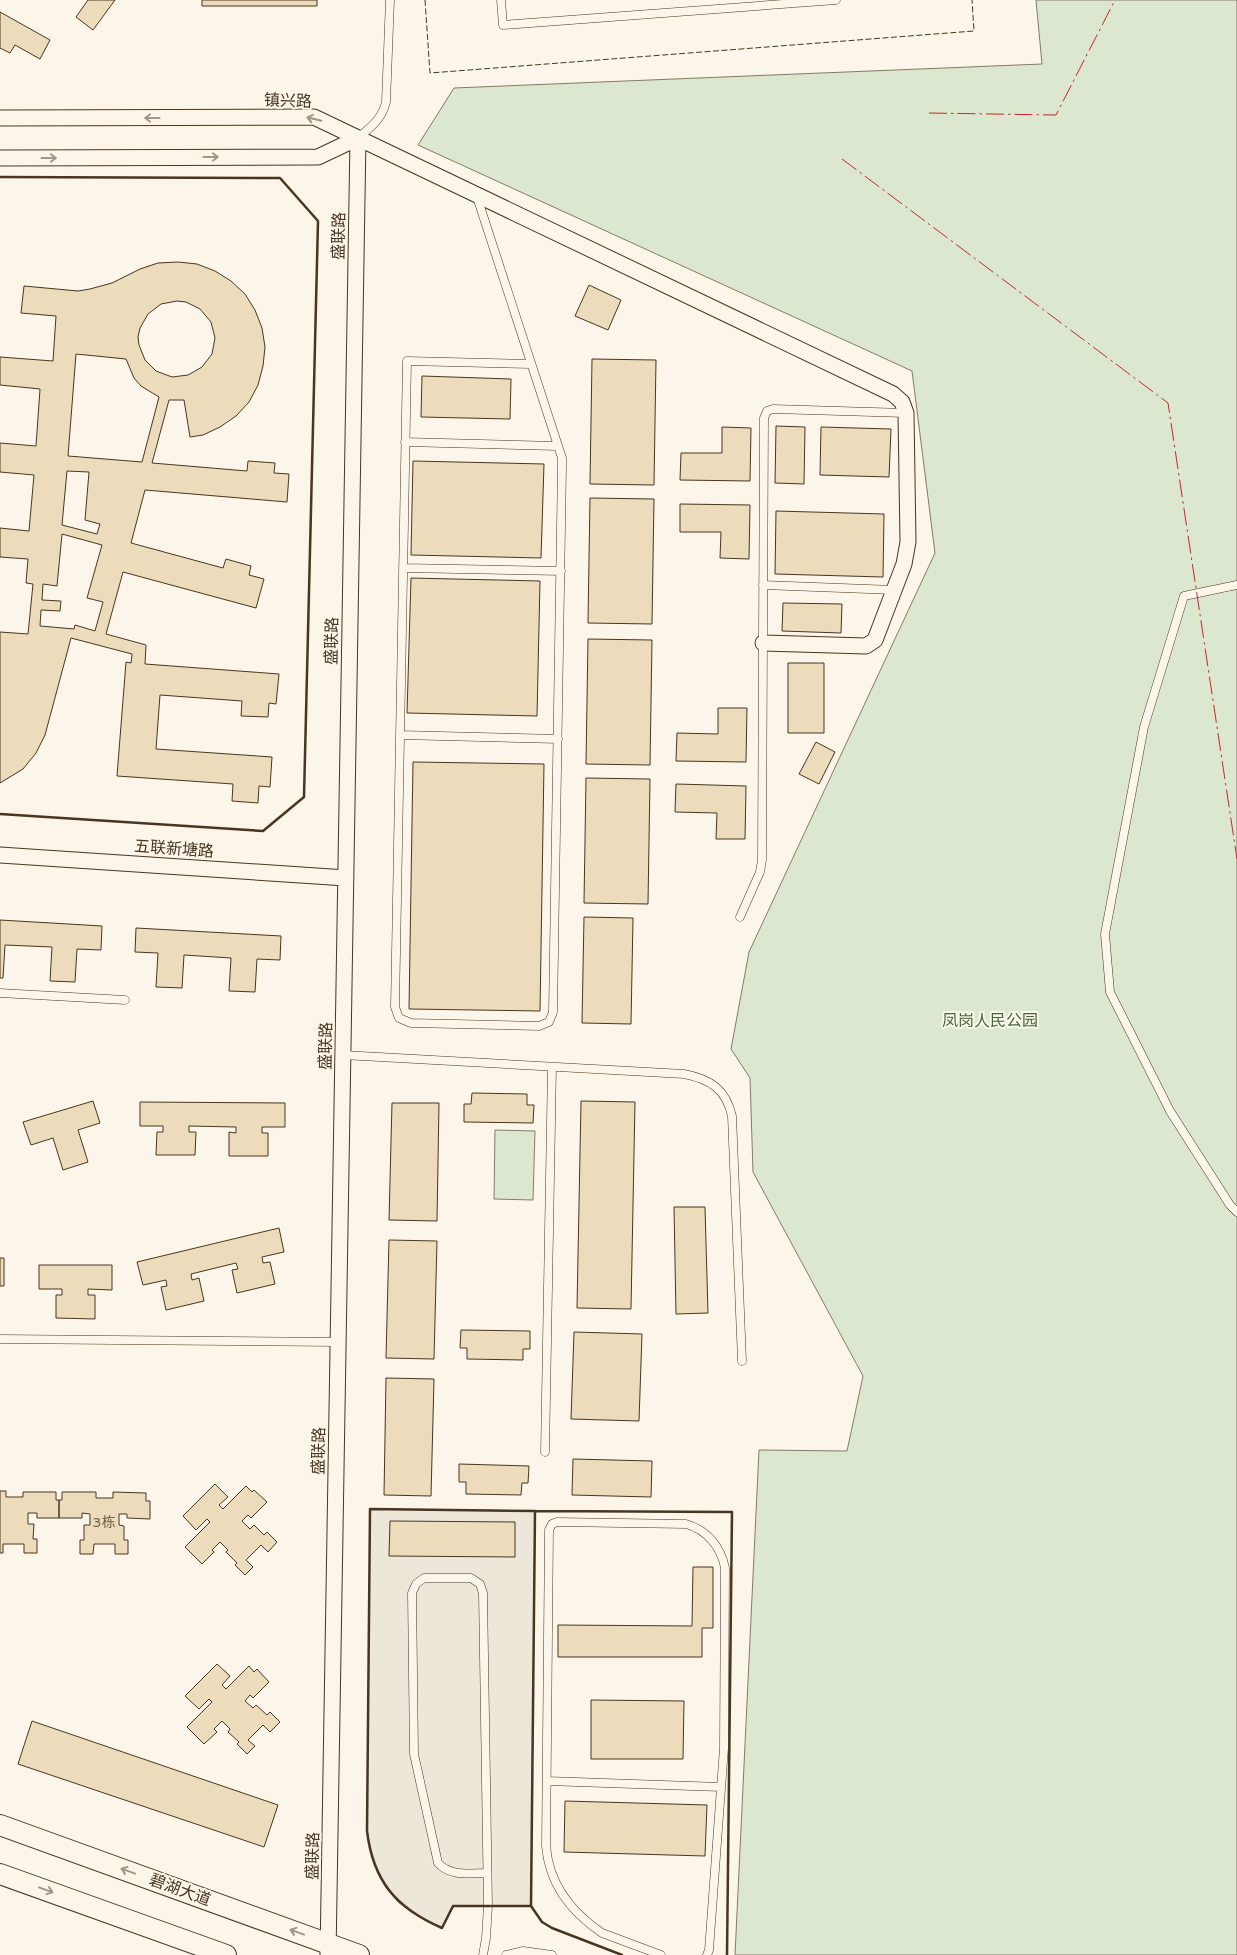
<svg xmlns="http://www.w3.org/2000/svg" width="1237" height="1955" viewBox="0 0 1237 1955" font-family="'Varela Round','Noto Sans SC',sans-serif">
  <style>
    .green { fill: #dce7d0; stroke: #887966 }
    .parking { fill: #ede7d9; stroke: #887966 }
    .building { fill: #ecdcbc; stroke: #4a3520; fill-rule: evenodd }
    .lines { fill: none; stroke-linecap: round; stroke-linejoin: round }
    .service-casing { stroke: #4a3520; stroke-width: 9 }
    .minor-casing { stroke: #4a3520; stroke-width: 17 }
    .tertiary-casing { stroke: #4a3520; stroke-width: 22 }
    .service { stroke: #fbf6e9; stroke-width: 8 }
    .minor { stroke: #fbf6e9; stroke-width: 15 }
    .tertiary { stroke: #fbf6e9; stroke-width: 20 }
    .fence { stroke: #4a3520; stroke-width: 1; stroke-dasharray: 6 2.5; stroke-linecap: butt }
    .wall { stroke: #4a3520; stroke-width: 2.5 }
    .power { stroke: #c62828; stroke-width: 1; stroke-dasharray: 18 4 2.5 4; stroke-linecap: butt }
    .oneway { stroke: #a29684 }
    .labels { text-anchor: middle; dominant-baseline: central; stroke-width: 4; stroke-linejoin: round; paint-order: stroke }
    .number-label { font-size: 14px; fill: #725f47 }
    .street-label { font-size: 16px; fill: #4a3520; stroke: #fbf6e9 }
    .park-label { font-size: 16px; fill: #436837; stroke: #fbf6e9 }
  </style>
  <rect width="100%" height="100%" fill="#fbf6e9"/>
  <path class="green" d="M1036,0H1237V1955H735L759,1450L847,1451L863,1376L753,1172L750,1078L731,1049L749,952L935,553L912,371L418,145L454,88L1042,64Z
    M495,1130L535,1131L533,1200L494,1199Z"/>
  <path class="parking" d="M370,1509L535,1511L531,1906H454L442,1928L411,1912L398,1902L387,1889L373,1861L367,1831Z"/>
  <path class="building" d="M88,0H115L93,30L76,17Z
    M202,0H317V6H202Z
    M0,12L50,40L40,59L15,45L10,53L0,48Z
    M178,262L197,264L215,271L231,281L245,294L255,310L262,328L265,347L263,366L258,385L249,402L236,416L220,427L203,435L190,437L184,400H169L152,463L247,471L248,461L275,463L274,473L289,474L287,502L145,490L131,543L223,568L226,559L251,566L249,575L264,579L256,608L123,572L106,634L146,645L145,664L279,674L276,704L269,703L268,717L241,716L242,701L160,695L156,749L272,757L270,787L259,786L258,803L232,801L233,784L117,776L126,662L131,663L132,654L71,638L45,735L36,753L23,769L0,783V632L28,634L33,584L26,583L28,559L0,557V528L29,531L34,475L0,472V443L36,446L40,389L0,385V357L53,361L56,316L21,313L24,286L78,291L90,289L112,283L140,269L158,263ZM177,301L186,302L200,309L211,322L215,338L212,354L202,367L188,375L172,377L156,371L145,360L139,345L138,337L140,328L148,314L161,304ZM76,354L126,359L134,378L141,386L159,397L142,462L68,456ZM67,471L89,472L85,520L100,524L97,534L62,525ZM62,534L102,545L87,598L103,602L95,631L75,625L74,629L40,626L41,610L60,611L61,601L42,600L43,584L57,586Z
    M589,285L621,300L608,330L575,316Z
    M592,359L656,360L654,485L590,484Z
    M422,376L511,379L510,419L421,417Z
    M776,426L805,427L804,484L775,483Z
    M722,427L751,428L750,481L680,480L681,453H722Z
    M821,427L891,429L889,477L820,475Z
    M413,461L544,464L541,558L411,555Z
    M590,498L654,499L652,624L588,623Z
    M680,504L750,505L749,559L720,558L721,532H680Z
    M776,511L884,514L883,577L775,574Z
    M411,578L540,581L537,716L407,713Z
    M783,603L842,604L841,633L782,631Z
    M588,639L652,640L650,765L586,764Z
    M788,663H824V733H788Z
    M718,708H747L746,762L676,761L677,733L718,734Z
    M816,742L835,752L819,784L799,774Z
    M413,762L544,764L540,1011L409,1009Z
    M586,778L650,779L648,904L584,903Z
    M676,784L746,786L745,839H716L717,813L675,812Z
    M584,917L633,918L631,1024L582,1023Z
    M0,920L102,926L101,950L77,949L75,982L50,981L52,947L5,945L3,978H0Z
    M136,928L281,936L280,960L257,959L255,992L229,991L231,958L184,955L182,988L156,987L158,953L135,952Z
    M472,1093L527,1094V1105H534L533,1123L464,1122V1104H471Z
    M93,1101L100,1123L78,1130L88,1162L63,1170L53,1138L31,1145L23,1122Z
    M581,1101L635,1102L631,1309L577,1308Z
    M140,1102L285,1103V1127H262V1133H268V1156H229V1132L236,1133V1127L189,1126V1132H196L195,1155H156L157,1132H163V1126H140Z
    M392,1103H439L437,1221L389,1220Z
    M674,1207H705L708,1313L676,1314Z
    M279,1228L284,1252L262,1257L263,1263L270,1262L275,1284L237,1293L232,1270L238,1269L236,1263L191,1274L192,1280L199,1278L204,1301L166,1310L161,1287L167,1286L166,1280L143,1285L137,1262Z
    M389,1240L437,1241L434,1359L386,1358Z
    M0,1258H4V1286H0Z
    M39,1265H112V1290L88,1289V1295H95V1319L56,1318V1295H62V1289H39Z
    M461,1330L530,1331V1349H523V1360L467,1359V1348H460Z
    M574,1332L642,1334L639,1421L571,1419Z
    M386,1378L434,1379L431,1496L384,1495Z
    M573,1459L652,1461L651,1497L572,1495Z
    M459,1464L529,1466L528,1483H522L521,1495L466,1494V1482H459Z
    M215,1484L228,1497L219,1505L223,1509L246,1486L252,1492L254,1490L267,1502L251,1518L248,1515L242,1521L250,1529L254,1525L264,1535L267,1532L277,1542L268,1552L261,1545L246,1560L253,1567L245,1575L235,1565L237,1563L226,1552L228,1550L220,1542L212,1550L214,1552L202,1564L185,1547L210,1522L207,1519L196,1530L183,1516Z
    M0,1491H6V1497H23V1492H56V1500H59V1518H37V1513H28V1524H34L33,1539H37V1553H24V1544H3V1553H0Z
    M62,1492H96V1498H113V1492L146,1493V1501H150V1519L127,1518V1514H119V1525L124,1526V1540H128V1554H115V1544H94L93,1554H80V1540H84V1525H90V1514L82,1513V1518H59V1500H62Z
    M390,1521L515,1522V1557L389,1556Z
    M693,1567H713V1628H702V1657H558V1625L692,1626Z
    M217,1664L230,1676L222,1685L226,1689L249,1666L254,1672L257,1669L269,1682L253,1698L250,1695L245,1701L253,1708L256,1705L267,1715L270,1712L280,1722L270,1732L263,1725L248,1740L255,1746L247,1754L237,1744L239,1742L228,1732L230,1729L222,1721L214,1729L217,1732L204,1744L187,1727L212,1702L209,1699L199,1709L185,1696Z
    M591,1700L684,1701L683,1759H591Z
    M32,1721L278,1805L264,1847L18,1764Z
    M565,1801L707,1805L705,1856L564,1852Z"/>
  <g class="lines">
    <g class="service-casing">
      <path id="service" d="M501,0L503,25L836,0
        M358,138C371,127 382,119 386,102L390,0
        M477,197L562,458V466L553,1012L549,1022L539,1026L411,1023L399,1018L395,1007L407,361L531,364
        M405,442L557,446
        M403,568L561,571
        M763,585L894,590
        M1237,585L1184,596L1144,727L1105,934L1110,992L1170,1111L1230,1205L1237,1212
        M400,735L558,739
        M740,917L760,872L762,860L764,418L767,411L773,409L906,413
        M0,993L125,1000
        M343,1055L684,1074C710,1079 726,1089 732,1116L742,1361
        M0,1339L338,1342
        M545,1452L552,1067
        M547,1781L721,1787
        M483,1955L486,1938L488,1906L483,1593L480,1584L471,1578H424L416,1584L412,1593L414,1754L438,1863C451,1877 469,1873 487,1873
        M506,1955L523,1951L552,1955
        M661,1955L602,1933C571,1912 549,1884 546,1846L549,1530L552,1524L557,1522L686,1524C707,1530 721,1547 725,1568L724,1748L709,1950L707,1955"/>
    </g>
    <g class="minor-casing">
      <path id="minor" d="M0,118L314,117L893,394L902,402L906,413L908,542L904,564L875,640L866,646L763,643
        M0,158L318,157L358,138
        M0,855L346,878
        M328,1955L358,138"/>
    </g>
    <g class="tertiary-casing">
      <path id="tertiary" d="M0,1825L359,1955
        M0,1874L226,1955"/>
    </g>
    <use href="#service" class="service"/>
    <use href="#minor" class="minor"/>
    <use href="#tertiary" class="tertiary"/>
    <path class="fence" d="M425,0L430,73L974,31L972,0"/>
    <path class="wall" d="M0,177L280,178L318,221L304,797L263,831L0,814
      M370,1509L535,1511L531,1906H453L442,1928C396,1908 373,1881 367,1831Z
      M622,1955L552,1928L542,1922L531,1906L535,1511L732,1512L727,1955"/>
    <path class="power" d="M929,113L1056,115L1115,0
      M842,159L1168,403L1237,859"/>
  </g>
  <defs><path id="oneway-shaft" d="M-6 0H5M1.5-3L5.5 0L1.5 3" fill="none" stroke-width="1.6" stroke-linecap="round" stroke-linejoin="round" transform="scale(1.25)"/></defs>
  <g class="oneway">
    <use href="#oneway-shaft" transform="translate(152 118) rotate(180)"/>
    <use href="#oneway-shaft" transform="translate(314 119) rotate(-167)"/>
    <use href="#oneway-shaft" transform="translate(211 157)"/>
    <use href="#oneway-shaft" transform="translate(49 158)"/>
    <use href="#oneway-shaft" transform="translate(128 1871) rotate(-160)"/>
    <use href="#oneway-shaft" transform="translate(46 1890) rotate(20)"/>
    <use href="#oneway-shaft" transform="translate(297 1932) rotate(-160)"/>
  </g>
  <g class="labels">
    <g class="number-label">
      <text x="104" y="1522">3栋</text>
    </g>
    <g class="street-label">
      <text transform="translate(288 101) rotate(2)">镇兴路</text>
      <text transform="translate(339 236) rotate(-89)">盛联路</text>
      <text transform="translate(332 641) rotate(-89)">盛联路</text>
      <text transform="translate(174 849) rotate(4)">五联新塘路</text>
      <text transform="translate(326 1046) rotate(-89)">盛联路</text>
      <text transform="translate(319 1451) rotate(-89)">盛联路</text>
      <text transform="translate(313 1856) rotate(-89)">盛联路</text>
      <text transform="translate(180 1890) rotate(20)">碧湖大道</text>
    </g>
    <g class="park-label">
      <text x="990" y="1021">凤岗人民公园</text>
    </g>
  </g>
</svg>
